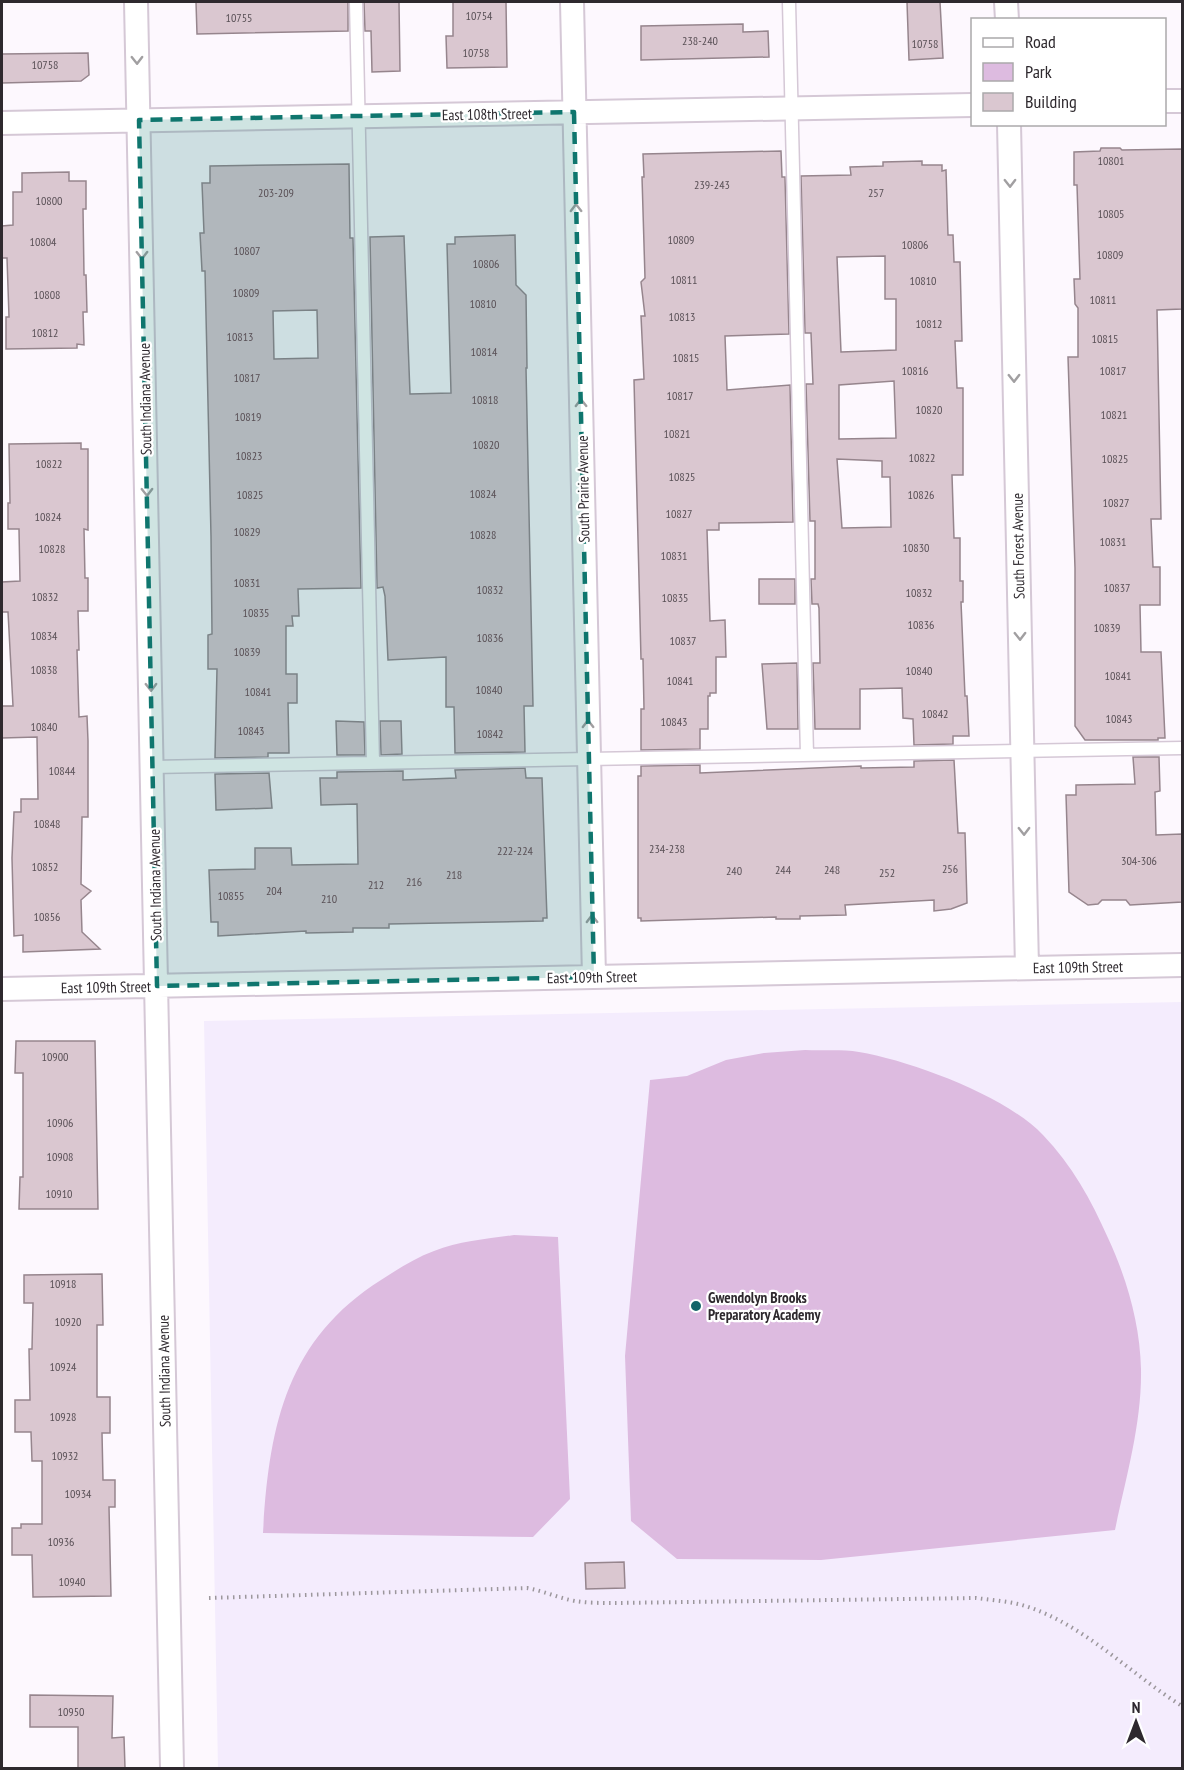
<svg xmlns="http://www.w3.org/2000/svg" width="1184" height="1770" viewBox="0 0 1184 1770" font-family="'PT Sans Narrow',sans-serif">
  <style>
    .education { fill: #f4ecfd }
    .green { fill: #ddbbe0 }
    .building { fill: #dac7d0; stroke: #96858d; stroke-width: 1.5; fill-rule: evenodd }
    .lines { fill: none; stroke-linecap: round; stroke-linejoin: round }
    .service-casing { stroke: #d5c8d6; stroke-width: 15 }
    .minor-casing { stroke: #d5c8d6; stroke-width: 26 }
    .path { stroke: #9c979c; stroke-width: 4; stroke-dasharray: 1.5 4.5; stroke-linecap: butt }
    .service { stroke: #fff; stroke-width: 12 }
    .minor { stroke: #fff; stroke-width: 22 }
    .oneway { stroke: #a19fa1 }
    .marked { fill: #0f766e; fill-opacity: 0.2; stroke: #0f766e; stroke-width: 4.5; stroke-dasharray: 12 8; stroke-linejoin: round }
    .poi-dot { fill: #136369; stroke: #fff; stroke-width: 2 }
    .labels { text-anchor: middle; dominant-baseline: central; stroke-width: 4.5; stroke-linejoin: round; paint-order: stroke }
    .number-label { font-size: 12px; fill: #595056 }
    .street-label { font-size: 15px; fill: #2e292e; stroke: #fff }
    .poi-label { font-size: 15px; font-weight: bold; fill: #2e292e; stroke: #fff; text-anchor: start }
  </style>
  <rect width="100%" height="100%" fill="#fdf8fe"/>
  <path class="education" d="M1182,1002V1768H218L204,1021Z"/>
  <path class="green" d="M805,1050C823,1051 842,1049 859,1052C912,1061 1006,1096 1043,1135C1072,1165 1091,1200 1108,1238C1127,1279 1140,1324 1141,1369C1142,1423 1126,1477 1115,1530L821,1560L677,1559L631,1521L625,1356L650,1080L687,1076L726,1060L764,1053Z
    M514,1235L558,1237L570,1499L533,1537L263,1533C269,1427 286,1340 381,1280C398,1269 415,1258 434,1251C459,1241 488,1239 514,1235Z"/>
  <path class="building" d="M196,2H348V31L197,34Z
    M364,2H399L400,71L372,72L371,31H365Z
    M453,2H506L507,67L447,68L446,36H453Z
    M907,2H940L943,58L909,60Z
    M743,24V32L768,31L769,57L641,60V26Z
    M88,53L89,75L81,81L2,83V54Z
    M1101,148H1120L1122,150L1182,149V309L1157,310L1161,519H1151L1153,567H1160V605H1140L1141,652H1161L1165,738H1158V740H1085L1075,726V568L1068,357H1078V308L1075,304L1074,279H1080L1077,185H1074V152L1100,151Z
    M781,151L782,177H785L789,334L725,336L727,390L790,385L793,522L719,523V530H707L710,621L725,620L726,657H716V693H710V696H708V729H700V749L641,750V709H644L643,659H641L634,380L644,379L641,316H645L641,282L645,278L642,177H644L643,154Z
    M922,161V165H942V171L946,170L948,235H953L954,262H960L962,341H955L957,388H963V475H952L954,538H960V581H963V602H961L965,696H967L969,736H953V744L914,745L913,719L903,718L902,688L860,689V729H815L813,663H820L819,608L818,604H812L811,579H815V521H810L806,384H813L811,333H805L801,176L851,175L850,167L883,166V162ZM885,256V299H896V350L841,352L837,257ZM894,381L896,438L839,439V385ZM837,459L882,461V477H890L891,527L842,528Z
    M349,164L350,238H353L361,588L298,589L299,616H292L293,626H286V674H297V703H288L289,753H268V757L215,758L217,669H208V635L212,634L211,536L205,271H202L200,233H204L202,183H210V166ZM317,310L318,358L274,359L273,311Z
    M69,172V181H86V209H83L84,275H86L87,312H83L84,345L77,344V348L6,349V317H9L7,258H2V226L13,225V192H22V173Z
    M515,235L516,285L526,295L527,368H526L533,706H524L525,752L455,753L454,707H446V657L388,660L385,596L383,587L377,588L370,237L404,236L410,394L451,393L447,244H455V237Z
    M81,443V449H88V530L84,529L85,578H88V611H78L79,650H77L79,717L87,716L88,741V817H82L81,884L91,891L81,900L82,932L100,949L23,952V935L14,936L12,858L14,812H21V799H38L37,737L2,738V706H13L8,612H2V582L20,581L19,529H8V503H10L9,444Z
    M759,579H795V604H759Z
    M797,663L798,729H767L762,664Z
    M336,721L364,722L365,755H337Z
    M380,721H401L402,754L381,755Z
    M1133,757H1159L1160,791L1155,792L1156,835L1182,834V902L1130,905L1126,900H1102L1098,904L1088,905L1069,892L1066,795H1076V785L1135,784Z
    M954,760L958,833H965L967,903L951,909L934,911V900L845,905L846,915L800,916V919H776V917L641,921V918H638V776H641V766L700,765V773L861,766V768L914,767V761Z
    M525,768L526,778H542L547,918H543V921L389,924V928H353V932L306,933V931L218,936V922H211L209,870L255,869V848H291L292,865L358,864L357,804L321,805L320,778H337V772L403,771V780L456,778L455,770Z
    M269,773L272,808L216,810L215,774Z
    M16,1041H95L98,1209H19L20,1177H23V1073H15Z
    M102,1274L103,1325H97V1397H110V1433H102L103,1480H115V1507H109L111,1596L33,1597L32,1555H12V1528H21V1524H42V1461H32L31,1432H15V1400H30L29,1349H32L33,1303H24V1275Z
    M624,1562L625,1588L586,1589L585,1563Z
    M30,1695L113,1696L112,1738L124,1737L125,1768H78V1727H30Z"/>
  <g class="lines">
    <g class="service-casing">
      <path id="service" d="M356,2L373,763
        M789,2L807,755
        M152,767L1182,748"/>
    </g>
    <g class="minor-casing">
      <path id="minor" d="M136,2L172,1768
        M572,2L594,977
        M1006,2L1007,20
        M1164,101H1182
        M2,123L972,105
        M1009,124L1027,968
        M2,989L1182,965"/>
    </g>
    <path class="path" d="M209,1598L527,1588C544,1591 558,1598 575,1601C587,1603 601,1603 614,1603L976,1598C991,1600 1007,1601 1022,1605C1083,1623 1129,1673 1182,1706"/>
    <use href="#service" class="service"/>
    <use href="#minor" class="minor"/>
  </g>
  <defs><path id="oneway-chevron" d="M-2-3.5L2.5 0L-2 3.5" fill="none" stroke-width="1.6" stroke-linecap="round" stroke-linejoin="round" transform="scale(1.5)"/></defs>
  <g class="oneway">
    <use href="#oneway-chevron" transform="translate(137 60) rotate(89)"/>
    <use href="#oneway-chevron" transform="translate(1010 183) rotate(89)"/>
    <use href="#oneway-chevron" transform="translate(576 208) rotate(-91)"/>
    <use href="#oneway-chevron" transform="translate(142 255) rotate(89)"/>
    <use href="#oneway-chevron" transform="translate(1014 378) rotate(89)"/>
    <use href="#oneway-chevron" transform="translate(581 403) rotate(-91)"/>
    <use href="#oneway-chevron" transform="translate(147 492) rotate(89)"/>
    <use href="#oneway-chevron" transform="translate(1020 636) rotate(89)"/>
    <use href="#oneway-chevron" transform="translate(151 687) rotate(89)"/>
    <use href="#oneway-chevron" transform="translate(588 724) rotate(-91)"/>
    <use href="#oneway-chevron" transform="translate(1024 831) rotate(89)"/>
    <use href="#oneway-chevron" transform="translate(592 919) rotate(-91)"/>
  </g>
  <path class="marked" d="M574,112L594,977L157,986L139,120Z"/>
  <circle class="poi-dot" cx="696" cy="1306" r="6"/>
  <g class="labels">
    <g class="number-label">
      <text x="479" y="15">10754</text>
      <text x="239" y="17">10755</text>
      <text x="700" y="40">238-240</text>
      <text x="925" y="43">10758</text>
      <text x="476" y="52">10758</text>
      <text x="45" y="64">10758</text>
      <text x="1111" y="160">10801</text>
      <text x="712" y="184">239-243</text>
      <text x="276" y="192">203-209</text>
      <text x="876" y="192">257</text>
      <text x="49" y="200">10800</text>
      <text x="1111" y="213">10805</text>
      <text x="681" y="239">10809</text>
      <text x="43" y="241">10804</text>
      <text x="915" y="244">10806</text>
      <text x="247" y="250">10807</text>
      <text x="1110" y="254">10809</text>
      <text x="486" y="263">10806</text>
      <text x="684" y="279">10811</text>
      <text x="923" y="280">10810</text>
      <text x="246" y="292">10809</text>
      <text x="47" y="294">10808</text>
      <text x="1103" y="299">10811</text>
      <text x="483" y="303">10810</text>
      <text x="682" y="316">10813</text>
      <text x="929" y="323">10812</text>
      <text x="45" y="332">10812</text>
      <text x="240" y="336">10813</text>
      <text x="1105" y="338">10815</text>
      <text x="484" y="351">10814</text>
      <text x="686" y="357">10815</text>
      <text x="915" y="370">10816</text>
      <text x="1113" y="370">10817</text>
      <text x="247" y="377">10817</text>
      <text x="680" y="395">10817</text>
      <text x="485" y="399">10818</text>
      <text x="929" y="409">10820</text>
      <text x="1114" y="414">10821</text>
      <text x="248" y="416">10819</text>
      <text x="677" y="433">10821</text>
      <text x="486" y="444">10820</text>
      <text x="249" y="455">10823</text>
      <text x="922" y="457">10822</text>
      <text x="1115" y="458">10825</text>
      <text x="49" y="463">10822</text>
      <text x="682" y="476">10825</text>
      <text x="483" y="493">10824</text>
      <text x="250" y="494">10825</text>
      <text x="921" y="494">10826</text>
      <text x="1116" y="502">10827</text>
      <text x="679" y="513">10827</text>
      <text x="48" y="516">10824</text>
      <text x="247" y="531">10829</text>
      <text x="483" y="534">10828</text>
      <text x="1113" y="541">10831</text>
      <text x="916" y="547">10830</text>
      <text x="52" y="548">10828</text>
      <text x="674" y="555">10831</text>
      <text x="247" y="582">10831</text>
      <text x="1117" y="587">10837</text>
      <text x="490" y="589">10832</text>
      <text x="919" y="592">10832</text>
      <text x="45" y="596">10832</text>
      <text x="675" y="597">10835</text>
      <text x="256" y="612">10835</text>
      <text x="921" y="624">10836</text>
      <text x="1107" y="627">10839</text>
      <text x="44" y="635">10834</text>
      <text x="490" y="637">10836</text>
      <text x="683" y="640">10837</text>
      <text x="247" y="651">10839</text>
      <text x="44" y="669">10838</text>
      <text x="919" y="670">10840</text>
      <text x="1118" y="675">10841</text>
      <text x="680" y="680">10841</text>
      <text x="489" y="689">10840</text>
      <text x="258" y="691">10841</text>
      <text x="935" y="713">10842</text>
      <text x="1119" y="718">10843</text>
      <text x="674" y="721">10843</text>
      <text x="44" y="726">10840</text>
      <text x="251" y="730">10843</text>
      <text x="490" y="733">10842</text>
      <text x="62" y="770">10844</text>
      <text x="47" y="823">10848</text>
      <text x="667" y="848">234-238</text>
      <text x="515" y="850">222-224</text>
      <text x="1139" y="860">304-306</text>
      <text x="45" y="866">10852</text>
      <text x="950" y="868">256</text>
      <text x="783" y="869">244</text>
      <text x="832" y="869">248</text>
      <text x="734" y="870">240</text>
      <text x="887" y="872">252</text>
      <text x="454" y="874">218</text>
      <text x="414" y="881">216</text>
      <text x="376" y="884">212</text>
      <text x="274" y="890">204</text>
      <text x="231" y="895">10855</text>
      <text x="329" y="898">210</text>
      <text x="47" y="916">10856</text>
      <text x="55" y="1056">10900</text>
      <text x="60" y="1122">10906</text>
      <text x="60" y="1156">10908</text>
      <text x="59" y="1193">10910</text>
      <text x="63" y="1283">10918</text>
      <text x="68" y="1321">10920</text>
      <text x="63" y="1366">10924</text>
      <text x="63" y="1416">10928</text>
      <text x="65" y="1455">10932</text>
      <text x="78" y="1493">10934</text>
      <text x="61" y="1541">10936</text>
      <text x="72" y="1581">10940</text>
      <text x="71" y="1711">10950</text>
    </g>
    <g class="street-label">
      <text transform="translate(487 114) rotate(-1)">East 108th Street</text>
      <text transform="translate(145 399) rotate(-91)">South Indiana Avenue</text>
      <text transform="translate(583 489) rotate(-91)">South Prairie Avenue</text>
      <text transform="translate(1018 546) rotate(-91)">South Forest Avenue</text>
      <text transform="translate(155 885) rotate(-91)">South Indiana Avenue</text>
      <text transform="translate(1078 967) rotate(-1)">East 109th Street</text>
      <text transform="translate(592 977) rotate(-1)">East 109th Street</text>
      <text transform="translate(106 987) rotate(-1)">East 109th Street</text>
      <text transform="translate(164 1371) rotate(-91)">South Indiana Avenue</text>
    </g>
    <g class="poi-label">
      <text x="708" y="1297">Gwendolyn Brooks<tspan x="708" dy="17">Preparatory Academy</tspan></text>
    </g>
  </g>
  <rect width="1184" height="1770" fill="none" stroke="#2e292e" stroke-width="6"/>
  <rect x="971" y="18" width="195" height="108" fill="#ffffff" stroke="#aba9ab" stroke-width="1.5"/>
  <rect x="983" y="38" width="30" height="9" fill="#ffffff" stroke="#aba9ab" stroke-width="1.5"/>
  <text x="1025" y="48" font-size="18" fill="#2e292e">Road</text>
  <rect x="983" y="63" width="30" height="18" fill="#ddbbe0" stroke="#aba9ab" stroke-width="1.5"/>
  <text x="1025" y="78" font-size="18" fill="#2e292e">Park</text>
  <rect x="983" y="93" width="30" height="18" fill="#dac7d0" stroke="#aba9ab" stroke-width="1.5"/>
  <text x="1025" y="108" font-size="18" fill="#2e292e">Building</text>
  <g transform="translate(1136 1722)" stroke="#ffffff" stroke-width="4.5" paint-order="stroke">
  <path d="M0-4.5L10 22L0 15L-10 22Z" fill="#2e292e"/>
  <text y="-9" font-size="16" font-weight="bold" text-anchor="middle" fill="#2e292e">N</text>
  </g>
</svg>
